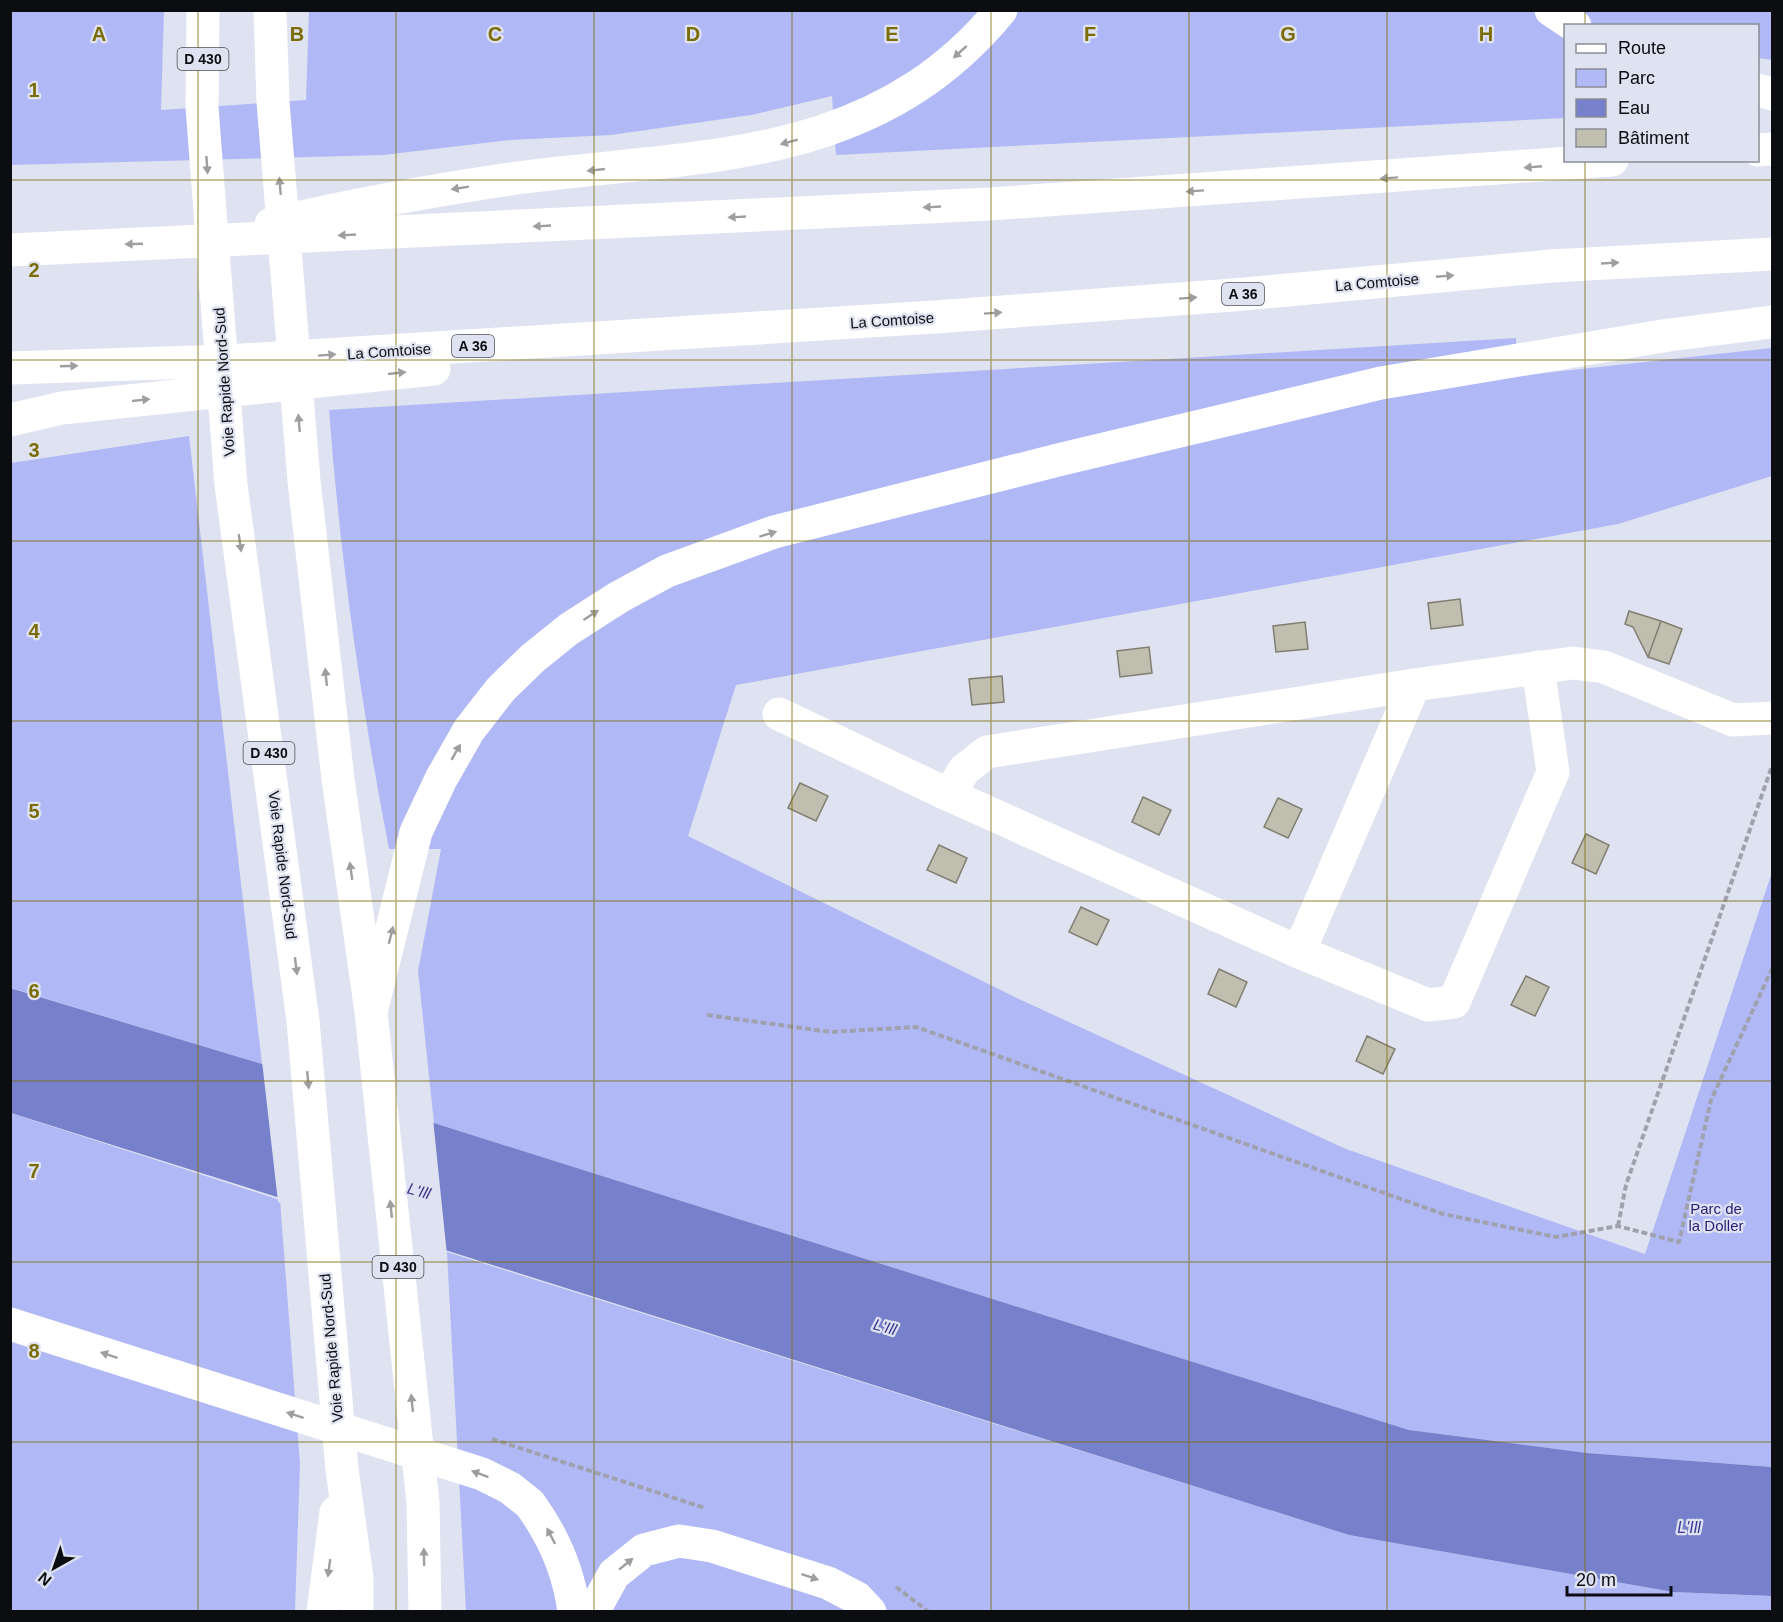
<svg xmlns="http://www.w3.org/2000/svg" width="1783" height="1622" viewBox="0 0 1783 1622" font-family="Arial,sans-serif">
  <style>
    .green { fill: #b0b8f6 }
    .water { fill: #7780cb }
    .pier { fill: #dfe2f1 }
    .building { fill: #c0beaf; stroke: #817e71; stroke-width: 1.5 }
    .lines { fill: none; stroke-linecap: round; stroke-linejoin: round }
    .path { stroke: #9fa1ad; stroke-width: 4; stroke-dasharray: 6 3; stroke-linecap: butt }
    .minor { stroke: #fff; stroke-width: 33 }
    .highway { stroke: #fff; stroke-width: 33 }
    .oneway { fill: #9e9ea0 }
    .grid { fill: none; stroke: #7c6c06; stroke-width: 1.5; stroke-opacity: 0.55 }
    .labels { text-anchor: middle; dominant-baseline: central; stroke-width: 4.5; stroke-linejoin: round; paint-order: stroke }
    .shield { fill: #dfe2f1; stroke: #4b4d54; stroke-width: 1.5 }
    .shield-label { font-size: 14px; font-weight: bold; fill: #0c0d11 }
    .street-label { font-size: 15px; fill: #0c0d11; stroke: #dfe2f1 }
    .park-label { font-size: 15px; fill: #251e76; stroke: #dfe2f1 }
    .water-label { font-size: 16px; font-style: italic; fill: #393993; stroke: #dfe2f1 }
    .grid-label { font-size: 20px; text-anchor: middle; font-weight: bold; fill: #7c6c06; stroke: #dfe2f1; stroke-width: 4.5; stroke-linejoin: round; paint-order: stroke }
  </style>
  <rect width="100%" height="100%" fill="#dfe2f1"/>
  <path class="green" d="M309,10H1772V60L1758,58V26H1566L1565,118L836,155L832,96L751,115L611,135L511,140L383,155L11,165L10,11H164L161,110L306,100Z
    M1516,338L1517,376L1772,348V476L1618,524L736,685L688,836L1021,1000L1346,1149L1645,1254L1772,872V1467L1587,1453L1409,1430L434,1123L418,971L441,849H389C361,704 340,558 329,410Z
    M189,436L262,1064L11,988V463Z
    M10,1113L280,1200L300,1464L295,1611H11Z
    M447,1252L1349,1535L1673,1592L1772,1596V1611H466Z"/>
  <path class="water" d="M10,988L262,1064L434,1123L1409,1430L1587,1453L1772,1467V1596L1673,1592L1349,1535L11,1113Z"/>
  <path class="pier" d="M262,1061L433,1119L447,1255L278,1202Z"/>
  <path class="building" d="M1460,599L1463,625L1431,629L1428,603Z
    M1629,611L1661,621L1648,657L1633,627L1625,624Z
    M1661,621L1682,629L1669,664L1648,657Z
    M1305,622L1308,649L1276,652L1273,626Z
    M1149,647L1152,673L1120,677L1117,651Z
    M1002,676L1004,702L972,705L969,679Z
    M800,783L828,796L816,821L788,808Z
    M1143,797L1171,810L1159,835L1132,822Z
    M1278,798L1302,809L1288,838L1264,827Z
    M1586,834L1609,845L1596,874L1572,863Z
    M939,845L967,858L956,883L927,870Z
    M1081,907L1109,920L1097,945L1069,932Z
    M1219,969L1247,982L1236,1007L1208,994Z
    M1526,976L1549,987L1535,1016L1511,1005Z
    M1367,1036L1395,1049L1383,1074L1356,1061Z"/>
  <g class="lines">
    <path class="path" d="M707,1015L831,1032L916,1027L1443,1214L1556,1237L1618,1226L1679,1242L1711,1100L1772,969
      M1618,1226L1626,1185L1772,766
      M492,1439L705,1508
      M896,1587L929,1612"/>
    <path class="minor" d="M779,714L949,795L1299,952L1428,1005L1454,1002L1553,772L1538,667
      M949,795L964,770L987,752L1414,685L1573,663L1604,667L1733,720L1772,718
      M1299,952L1414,685
      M10,1324L482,1474L510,1488L530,1504"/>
    <path class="highway" d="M203,10L202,107L231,485L303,1021L342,1469L357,1578V1612
      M270,10L273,102L304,481L338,779L371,1012L423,1503L425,1612
      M1551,10L1575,26
      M1758,90L1772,94
      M1758,150L1772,149
      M271,224C352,205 435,190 517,178C697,154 873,166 1001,10
      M10,250L990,204L1612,160
      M10,368L226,361L935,317L1233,295L1551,266L1772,254
      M10,420L62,408L434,369
      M371,1012L416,832L441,779L469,730L501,689L533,658L569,629L619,597L667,571L774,532L1058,460L1381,383L1669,335L1772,322
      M530,1504C554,1537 569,1571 574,1612
      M323,1612L336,1512
      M593,1612L614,1574L644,1550L679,1541L712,1546L828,1583L857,1598L870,1612"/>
  </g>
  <defs><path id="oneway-solid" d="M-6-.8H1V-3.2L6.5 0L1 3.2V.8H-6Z" transform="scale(1.5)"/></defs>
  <g class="oneway">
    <use href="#oneway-solid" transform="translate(960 52) rotate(138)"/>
    <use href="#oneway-solid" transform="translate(789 142) rotate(165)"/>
    <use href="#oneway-solid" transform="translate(207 165) rotate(86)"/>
    <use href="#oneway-solid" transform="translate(1533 167) rotate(175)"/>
    <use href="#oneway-solid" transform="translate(596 170) rotate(174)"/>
    <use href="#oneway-solid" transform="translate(1389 178) rotate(176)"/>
    <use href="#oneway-solid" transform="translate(280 186) rotate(-95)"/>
    <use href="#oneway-solid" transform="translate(460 188) rotate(171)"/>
    <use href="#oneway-solid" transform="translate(1195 191) rotate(176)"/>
    <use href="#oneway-solid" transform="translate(932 207) rotate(177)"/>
    <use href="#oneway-solid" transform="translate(737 217) rotate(177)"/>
    <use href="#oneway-solid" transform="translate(542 226) rotate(177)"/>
    <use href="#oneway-solid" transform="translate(347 235) rotate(177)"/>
    <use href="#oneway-solid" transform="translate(134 244) rotate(178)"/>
    <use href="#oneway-solid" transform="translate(1610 263) rotate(-3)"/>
    <use href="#oneway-solid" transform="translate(1445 276) rotate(-5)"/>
    <use href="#oneway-solid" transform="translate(1188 298) rotate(-4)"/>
    <use href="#oneway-solid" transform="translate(993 313) rotate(-4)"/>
    <use href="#oneway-solid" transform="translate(327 355) rotate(-4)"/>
    <use href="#oneway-solid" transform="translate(69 366) rotate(-2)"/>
    <use href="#oneway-solid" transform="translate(397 373) rotate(-6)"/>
    <use href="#oneway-solid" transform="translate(141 400) rotate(-6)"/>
    <use href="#oneway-solid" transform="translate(299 423) rotate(-95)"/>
    <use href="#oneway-solid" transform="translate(768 534) rotate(-17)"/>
    <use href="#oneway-solid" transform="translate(240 543) rotate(82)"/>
    <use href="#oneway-solid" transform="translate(591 615) rotate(-33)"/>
    <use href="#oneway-solid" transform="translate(326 677) rotate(-96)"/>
    <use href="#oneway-solid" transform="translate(456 752) rotate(-60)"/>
    <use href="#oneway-solid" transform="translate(351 871) rotate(-98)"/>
    <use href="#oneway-solid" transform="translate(391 935) rotate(-76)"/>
    <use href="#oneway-solid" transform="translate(296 966) rotate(83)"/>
    <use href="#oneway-solid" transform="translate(308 1080) rotate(85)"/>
    <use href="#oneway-solid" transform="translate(391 1209) rotate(-96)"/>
    <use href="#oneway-solid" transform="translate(109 1355) rotate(-162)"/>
    <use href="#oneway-solid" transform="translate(412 1403) rotate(-96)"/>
    <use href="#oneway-solid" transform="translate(295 1415) rotate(-162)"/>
    <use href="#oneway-solid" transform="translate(480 1474) rotate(-159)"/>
    <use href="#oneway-solid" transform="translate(551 1536) rotate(-117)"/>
    <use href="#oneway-solid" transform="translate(424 1557) rotate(-91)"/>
    <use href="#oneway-solid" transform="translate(626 1564) rotate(-39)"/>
    <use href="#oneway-solid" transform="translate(329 1568) rotate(98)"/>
    <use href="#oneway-solid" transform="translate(810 1577) rotate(18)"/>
  </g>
  <path class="grid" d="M198,10V1612M396,10V1612M594,10V1612M792,10V1612M991,10V1612M1189,10V1612M1387,10V1612M1585,10V26M1585,160V1612M10,180H1772M10,360H1772M10,541H1772M10,721H1772M10,901H1772M10,1081H1772M10,1262H1772M10,1442H1772"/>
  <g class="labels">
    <g class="shield">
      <rect x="177.5" y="48" width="51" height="22" rx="4.5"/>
      <rect x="1222" y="283" width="42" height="22" rx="4.5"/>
      <rect x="452" y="335" width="42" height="22" rx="4.5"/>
      <rect x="243.5" y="742" width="51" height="22" rx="4.5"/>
      <rect x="372.5" y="1256" width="51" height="22" rx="4.5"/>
    </g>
    <g class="shield-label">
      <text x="203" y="59">D 430</text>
      <text x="1243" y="294">A 36</text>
      <text x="473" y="346">A 36</text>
      <text x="269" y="753">D 430</text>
      <text x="398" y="1267">D 430</text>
    </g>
    <g class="street-label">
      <text transform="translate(1377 282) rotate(-5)">La Comtoise</text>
      <text transform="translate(892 320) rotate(-4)">La Comtoise</text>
      <text transform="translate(389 351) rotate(-4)">La Comtoise</text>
      <text transform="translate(224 382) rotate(-94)">Voie Rapide Nord-Sud</text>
      <text transform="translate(283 865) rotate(83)">Voie Rapide Nord-Sud</text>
      <text transform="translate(331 1348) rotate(-95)">Voie Rapide Nord-Sud</text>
    </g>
    <g class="park-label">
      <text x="1716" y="1208">Parc de<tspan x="1716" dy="17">la Doller</tspan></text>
    </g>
    <g class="water-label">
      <text transform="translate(419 1191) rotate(16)">L'Ill</text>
      <text transform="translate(885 1327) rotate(16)">L'Ill</text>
      <text x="1689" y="1527">L'Ill</text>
    </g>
  </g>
  <g class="grid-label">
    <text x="99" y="41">A</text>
    <text x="297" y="41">B</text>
    <text x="495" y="41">C</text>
    <text x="693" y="41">D</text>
    <text x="892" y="41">E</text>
    <text x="1090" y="41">F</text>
    <text x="1288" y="41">G</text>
    <text x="1486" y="41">H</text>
    <text x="34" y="97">1</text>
    <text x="34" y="277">2</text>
    <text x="34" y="457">3</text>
    <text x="34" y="638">4</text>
    <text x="34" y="818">5</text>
    <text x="34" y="998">6</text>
    <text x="34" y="1178">7</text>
    <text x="34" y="1358">8</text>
  </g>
  <rect width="1783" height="1622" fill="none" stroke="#0c0d11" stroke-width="24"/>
  <rect x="1564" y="24" width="195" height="138" fill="#dfe2f1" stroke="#8b8d97" stroke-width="1.5"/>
  <rect x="1576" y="44" width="30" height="9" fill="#ffffff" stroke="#8b8d97" stroke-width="1.5"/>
  <text x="1618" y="54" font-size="18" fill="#0c0d11">Route</text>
  <rect x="1576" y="69" width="30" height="18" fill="#b0b8f6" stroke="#8b8d97" stroke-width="1.5"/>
  <text x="1618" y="84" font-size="18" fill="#0c0d11">Parc</text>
  <rect x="1576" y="99" width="30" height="18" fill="#7780cb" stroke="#8b8d97" stroke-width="1.5"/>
  <text x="1618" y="114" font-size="18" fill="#0c0d11">Eau</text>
  <rect x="1576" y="129" width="30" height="18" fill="#c0beaf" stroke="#8b8d97" stroke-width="1.5"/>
  <text x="1618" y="144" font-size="18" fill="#0c0d11">Bâtiment</text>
  <g transform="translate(54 1568) rotate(220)" stroke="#dfe2f1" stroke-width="4.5" paint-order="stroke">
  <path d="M0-4.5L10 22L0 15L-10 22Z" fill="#0c0d11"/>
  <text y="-9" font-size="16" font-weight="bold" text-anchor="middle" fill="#0c0d11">N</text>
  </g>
  <path d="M1567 1586v9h104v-9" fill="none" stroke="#0c0d11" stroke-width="3"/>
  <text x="1576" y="1586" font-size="18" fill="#0c0d11" stroke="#dfe2f1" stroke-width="4.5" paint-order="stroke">20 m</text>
</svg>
